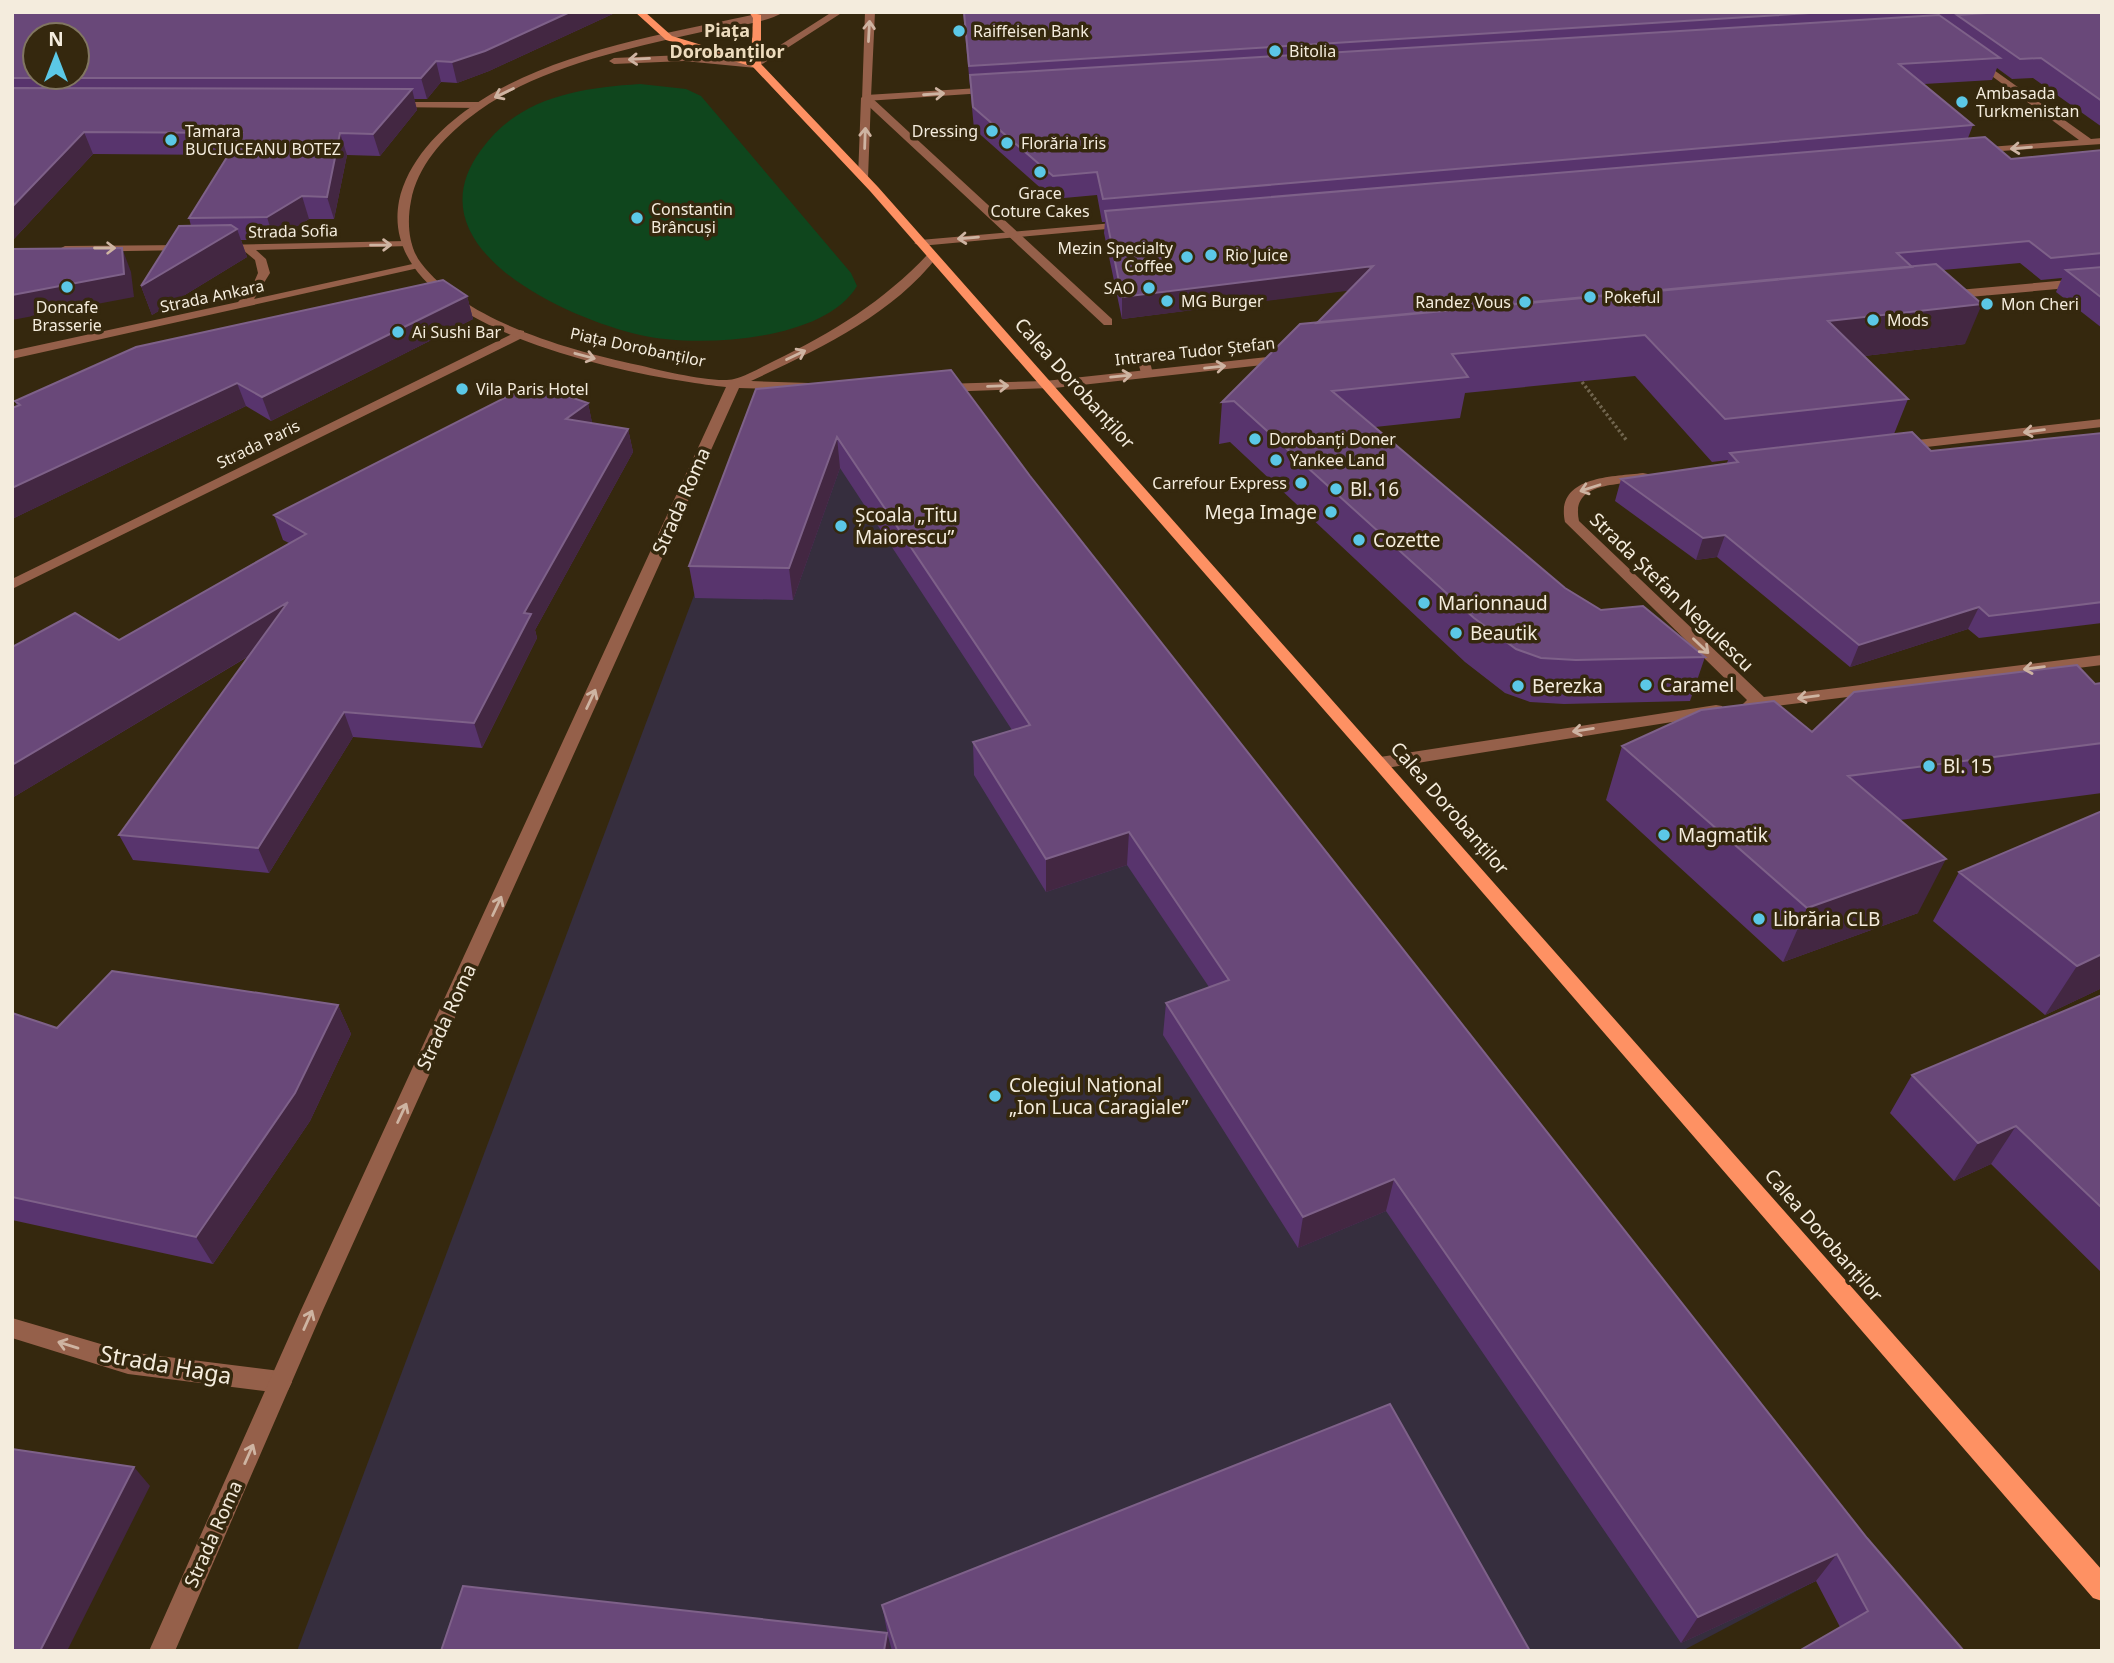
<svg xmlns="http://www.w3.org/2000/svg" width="2114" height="1663" viewBox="0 0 2114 1663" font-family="'Noto Sans',sans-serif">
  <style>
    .education { fill: #362e3e }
    .green { fill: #0f461d }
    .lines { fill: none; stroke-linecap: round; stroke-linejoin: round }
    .path { stroke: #71654e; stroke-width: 3.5; stroke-dasharray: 2.5 2.5; stroke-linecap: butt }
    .service { fill: #95604a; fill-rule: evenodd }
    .minor { fill: #95604a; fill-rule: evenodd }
    .tertiary { fill: #95604a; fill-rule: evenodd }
    .primary { fill: #fe9163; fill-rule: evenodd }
    .wall { fill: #58346d }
    .shaded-wall { fill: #432742 }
    .building { fill: #694879; stroke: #7e6189; stroke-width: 2; fill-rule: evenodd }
    .oneway { stroke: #ceb4a2 }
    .poi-dot { fill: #5bc8e6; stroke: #35280e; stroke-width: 2.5 }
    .labels { text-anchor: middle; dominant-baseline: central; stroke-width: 7; stroke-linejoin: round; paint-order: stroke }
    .far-poi-label { font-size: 16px; fill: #f4ecdd; stroke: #35280e; text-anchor: start }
    .far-street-label { font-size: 16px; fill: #f4ecdd; stroke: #35280e }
    .far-neighbourhood-label { font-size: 18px; font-weight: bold; fill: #eddcbe; stroke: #35280e }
    .street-label { font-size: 19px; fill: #f4ecdd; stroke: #35280e }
    .poi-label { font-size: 19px; fill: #f4ecdd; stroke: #35280e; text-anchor: start }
    .near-street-label { font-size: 23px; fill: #f4ecdd; stroke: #35280e }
  </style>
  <rect width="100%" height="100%" fill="#35280e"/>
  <path class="education" d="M953,401L1846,1565L1682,1651H297L760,420Z"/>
  <path class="green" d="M640,84L686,89L701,96L851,273L857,286C824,342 697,348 640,335C565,318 409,247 481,150C519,97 579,88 640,84Z"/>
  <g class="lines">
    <path class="path" d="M1579,378L1627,441"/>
    <path class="service" d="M865,12H875L871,97L1112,319V325H1104L862,100Z
      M1143,354L1149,358L1153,374L1152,377H1142L1137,358Z"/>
    <path class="minor" d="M1977,58L2091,139L2102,138V144L1972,153V149L1976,148L2079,140L1974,63V59Z
      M995,87L999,88V92L866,101L861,98L866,95Z
      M392,102H479L484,105L479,108L388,107V103Z
      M1125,222L1129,223V227L920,246L914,243L920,240Z
      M406,241L412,244L410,246L256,250L266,259L270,273L254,299L417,263L423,267L12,359V351L238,302L252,287L258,273L255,260L243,250L218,249V245Z
      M187,245L191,246V250L65,252L59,249L65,246Z
      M2102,277V285L1947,299L1941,295L1947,291Z
      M520,330L524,331V337L12,589V579Z
      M1285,355L1290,356V362L1045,389L1039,385L1045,381Z
      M2102,419V427L1900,450L1893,446L1900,442Z
      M1643,473L1648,474V480C1621,486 1570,480 1579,521L1764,697L2102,655V665L1760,708H1745L1743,704L1747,700L1565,522C1555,476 1611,477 1643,473Z
      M1716,705L1722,706L1724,710L1722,714L1380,769L1372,763L1380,757Z
      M12,1318L128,1352L280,1371L288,1374L292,1382L288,1390L280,1393L128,1374L12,1338Z"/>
    <path class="tertiary" d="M766,12H784C764,24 730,26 706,31C626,49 534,67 469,118C443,138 417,167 411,201C407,221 408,246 421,263C466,322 569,350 638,365C659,370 716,384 734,379C747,376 761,367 774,361C832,333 884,301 928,254L938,256C891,316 819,349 751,381L809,383L814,384V390L739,388L323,1310L175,1651H149L301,1310L726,387C637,377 375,330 399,201C407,162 440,128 471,107C552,50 671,33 766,12Z
      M832,12H843L756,68L684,61L614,64L609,61L614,58L684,55L754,62Z
      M866,95L871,98L868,178L863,181L858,178L861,98Z
      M1045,381L1051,385L1050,388L942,392L935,388L942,384Z"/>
    <path class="primary" d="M635,12H645L672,36L751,60L753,18L749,12L761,15V64L878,187L2102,1570V1601L2093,1598L1374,767L870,191L753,67L666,40Z"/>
  </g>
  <path class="wall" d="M12,12H617L489,71L457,83L441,82L427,99H414L417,110L380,156L347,155L334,219H309L274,240H241L247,257L152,315L141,286L191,226L189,218L229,155L93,154L12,241Z
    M963,12H2102V127L2033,78L2012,79L1997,68L1992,80L1924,84L1973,125L1968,138L2011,159L2102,150V328L2056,292L2062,278L2041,280L2020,263L1943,270L1965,344L1864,356L1908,399L1894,434L1931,451L2102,433V623L1979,638L1968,629L1850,667L1717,557L1696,560L1615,501L1621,479L1727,463L1728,460L1712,462L1635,376L1465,393L1460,418L1375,427L1565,588L1601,610L1705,657L1690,701L1564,704L1530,702L1505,693L1465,662L1230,442L1219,444L1222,402L1317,323L1349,290L1122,319L1104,233L1105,222H1102L1097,195L1053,199L974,129Z
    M467,296L473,319L271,421L246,406L12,519V408L17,406L15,401Z
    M756,389L1030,476L1867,1538L1964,1651L1840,1627L1816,1581L1681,1643L1386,1211L1298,1248L1163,1035L1166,1003L1209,987L1127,865L1046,892L974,775L973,742L1012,730L840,468L793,600L695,598L689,566Z
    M588,403L592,423L628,429L633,452L535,630L537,638L482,748L353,737L269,873L133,860L119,835L249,656L12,798L119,640L289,543L283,540L274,515Z
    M2102,683V793L1900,820L1918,913L1783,962L1606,800L1622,746L1812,732Z
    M2102,811V988L2045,1015L1933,921L1959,872Z
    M2102,995V1273L1991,1164L1954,1181L1890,1113L1912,1075Z
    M338,1005L351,1034L310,1121L213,1264L12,1220V1013L57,1028Z
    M882,1605L1530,1651H892L888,1636Z"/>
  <path class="shaded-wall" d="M570,12H617L489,71L457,83L452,62Z
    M436,61L441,82L427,99L421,78Z
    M412,89L417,110L380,156L373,134Z
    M84,132L93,154L12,241V207Z
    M340,133L347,155L334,219L327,197Z
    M302,196L309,219L274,240L267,217Z
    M237,229L247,257L152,315L141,286Z
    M122,248L131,272L134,297L12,320V295Z
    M1373,266L1370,288L1122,319V297Z
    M467,296L473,319L271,421L262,397Z
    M1982,304L1965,344L1814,362L1828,321Z
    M237,383L246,406L12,519V488Z
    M588,403L593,427L566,419Z
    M628,429L633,452L535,630L537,638L482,748L474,723L524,613Z
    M837,437L840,468L793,600L789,568Z
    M1725,535L1717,557L1696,560L1703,538Z
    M288,602L297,627L12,798V765Z
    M1979,607L1968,629L1850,667L1859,645Z
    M344,712L353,737L269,873L258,848Z
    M1129,832L1127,865L1046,892V859Z
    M1946,859L1918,913L1783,962L1807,908Z
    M2102,954V988L2045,1015L2077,966Z
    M338,1005L351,1034L310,1121L213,1264L196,1237Z
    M2016,1126L1991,1164L1954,1181L1978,1143Z
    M1394,1179L1386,1211L1298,1248L1303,1217Z
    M134,1467L150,1486L67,1651H40Z
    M1837,1554L1816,1581L1681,1643L1698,1617Z
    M887,1633L890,1651H884Z"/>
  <path class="building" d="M12,12H570L485,51L452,62L436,61L421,78H12ZM35,35H77V77H35Z
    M964,12H1826L969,66Z
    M2002,12H2102V101L2041,58L2020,59L1957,15Z
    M1939,15L2000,58L1899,64L1973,125L1103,199L1097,172L1053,176L973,107L970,75Z
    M12,88L412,89L373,134L340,133L327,197L302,196L267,217L189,218L242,133L84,132L12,207Z
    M1985,137L2011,159L2102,150V253L2051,258L2029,241L1897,253L1912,267L1317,323L1373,266L1122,297L1105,211Z
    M231,225L237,229L141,286L179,226Z
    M122,248L124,274L12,295V249Z
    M1936,264L1982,304L1828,321L1908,399L1725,419L1645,335L1452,354L1468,377L1332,391L1565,588L1601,610L1643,606L1705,657L1576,660L1541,658L1516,649L1474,618L1234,401L1222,402L1300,324Z
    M2102,267V298L2066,270Z
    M443,280L467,296L262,397L237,383L12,488V408L20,405L15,401L136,347Z
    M951,370L1030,476L1867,1538L1964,1651H1799L1868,1611L1837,1554L1698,1617L1394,1179L1303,1217L1166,1003L1229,980L1129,832L1046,859L973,742L1030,725L837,437L789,568L689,566L756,389Z
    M532,384L588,403L566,419L628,429L524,613L531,614L474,723L344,712L258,848L119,835L288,602L12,765V647L75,613L119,640L306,534L274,515Z
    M1912,432L1931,451L2102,433V602L1989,616L1979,607L1859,645L1725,535L1703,538L1621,479L1738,462L1730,453Z
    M2077,665L2095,684L2102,683V743L1848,776L1946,859L1807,908L1622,746L1701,710L1774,701L1812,732L1854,692Z
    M2102,811V954L2077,966L1959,872Z
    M112,971L338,1005L295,1093L196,1237L12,1197V1013L57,1028Z
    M2102,995V1208L2016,1126L1978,1143L1912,1075Z
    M1390,1404L1530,1651H897L882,1605Z
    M12,1449L134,1467L40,1651H12Z
    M463,1586L887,1633L884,1651H441Z"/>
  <defs><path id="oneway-shaft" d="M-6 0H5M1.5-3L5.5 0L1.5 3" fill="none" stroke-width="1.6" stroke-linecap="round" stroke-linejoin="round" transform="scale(1.75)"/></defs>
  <g class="oneway">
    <use href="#oneway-shaft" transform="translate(869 31) rotate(-87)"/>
    <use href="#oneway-shaft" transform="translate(639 59) rotate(177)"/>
    <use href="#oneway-shaft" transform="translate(504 93) rotate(154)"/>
    <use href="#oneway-shaft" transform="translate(934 94) rotate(-4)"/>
    <use href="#oneway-shaft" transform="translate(865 138) rotate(-88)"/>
    <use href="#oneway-shaft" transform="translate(2021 148) rotate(175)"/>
    <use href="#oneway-shaft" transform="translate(968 238) rotate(175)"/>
    <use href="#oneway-shaft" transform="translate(381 245) rotate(-1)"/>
    <use href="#oneway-shaft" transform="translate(105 248)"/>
    <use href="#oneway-shaft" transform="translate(796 355) rotate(-26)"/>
    <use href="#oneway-shaft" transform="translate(585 356) rotate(15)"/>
    <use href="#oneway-shaft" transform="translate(1215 367) rotate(-6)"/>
    <use href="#oneway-shaft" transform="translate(1121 376) rotate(-6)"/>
    <use href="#oneway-shaft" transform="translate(998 386) rotate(-2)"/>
    <use href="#oneway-shaft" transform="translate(2034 431) rotate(173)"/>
    <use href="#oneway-shaft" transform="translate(1590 488) rotate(162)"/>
    <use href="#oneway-shaft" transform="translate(1701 646) rotate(44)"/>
    <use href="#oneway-shaft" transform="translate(2034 668) rotate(173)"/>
    <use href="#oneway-shaft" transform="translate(1808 697) rotate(173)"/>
    <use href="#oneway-shaft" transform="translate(591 699) rotate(-65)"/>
    <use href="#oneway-shaft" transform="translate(1583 730) rotate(171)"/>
    <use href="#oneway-shaft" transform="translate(497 906) rotate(-65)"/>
    <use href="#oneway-shaft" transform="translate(402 1113) rotate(-65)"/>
    <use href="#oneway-shaft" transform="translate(308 1320) rotate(-66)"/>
    <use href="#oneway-shaft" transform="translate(68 1345) rotate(-163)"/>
    <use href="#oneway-shaft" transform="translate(249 1454) rotate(-66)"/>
  </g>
  <g class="poi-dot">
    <circle cx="959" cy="31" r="7"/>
    <circle cx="1275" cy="51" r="7"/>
    <circle cx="1962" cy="102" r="7"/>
    <circle cx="992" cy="131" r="7"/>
    <circle cx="171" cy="140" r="7"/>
    <circle cx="1007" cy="143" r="7"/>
    <circle cx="1040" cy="172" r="7"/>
    <circle cx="637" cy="218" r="7"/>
    <circle cx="1211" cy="255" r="7"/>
    <circle cx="1187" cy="257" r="7"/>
    <circle cx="67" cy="287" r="7"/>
    <circle cx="1149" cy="288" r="7"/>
    <circle cx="1590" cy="297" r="7"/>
    <circle cx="1167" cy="301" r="7"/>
    <circle cx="1525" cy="302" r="7"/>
    <circle cx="1987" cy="304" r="7"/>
    <circle cx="1873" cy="320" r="7"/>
    <circle cx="398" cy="332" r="7"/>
    <circle cx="462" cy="389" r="7"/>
    <circle cx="1255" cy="439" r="7"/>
    <circle cx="1276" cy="460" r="7"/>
    <circle cx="1301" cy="483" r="7"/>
    <circle cx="1336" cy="489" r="7"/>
    <circle cx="1331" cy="512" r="7"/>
    <circle cx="841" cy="526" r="7"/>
    <circle cx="1359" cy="540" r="7"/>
    <circle cx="1424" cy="603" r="7"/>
    <circle cx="1456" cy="633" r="7"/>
    <circle cx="1646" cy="685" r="7"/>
    <circle cx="1518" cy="686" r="7"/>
    <circle cx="1929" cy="766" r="7"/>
    <circle cx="1664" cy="835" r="7"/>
    <circle cx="1759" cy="919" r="7"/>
    <circle cx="995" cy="1096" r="7"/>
  </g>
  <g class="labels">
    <g class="far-poi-label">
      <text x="973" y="31">Raiffeisen Bank</text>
      <text x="1289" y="51">Bitolia</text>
      <text x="1976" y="93">Ambasada<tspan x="1976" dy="18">Turkmenistan</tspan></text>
      <text x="185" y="131">Tamara<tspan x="185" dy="18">BUCIUCEANU BOTEZ</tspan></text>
      <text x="978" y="131" text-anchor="end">Dressing</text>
      <text x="1021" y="143">Florăria Iris</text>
      <text x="1040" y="193" text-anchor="middle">Grace<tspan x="1040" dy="18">Coture Cakes</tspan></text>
      <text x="651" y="209">Constantin<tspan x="651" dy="18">Brâncuși</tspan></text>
      <text x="1173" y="248" text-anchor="end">Mezin Specialty<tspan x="1173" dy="18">Coffee</tspan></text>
      <text x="1225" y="255">Rio Juice</text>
      <text x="1135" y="288" text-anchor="end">SAO</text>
      <text x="1604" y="297">Pokeful</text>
      <text x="1181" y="301">MG Burger</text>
      <text x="1511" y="302" text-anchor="end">Randez Vous</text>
      <text x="2001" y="304">Mon Cheri</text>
      <text x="67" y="307" text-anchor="middle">Doncafe<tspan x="67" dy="18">Brasserie</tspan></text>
      <text x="1887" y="320">Mods</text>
      <text x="412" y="332">Ai Sushi Bar</text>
      <text x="476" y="389">Vila Paris Hotel</text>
      <text x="1269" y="439">Dorobanți Doner</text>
      <text x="1290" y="460">Yankee Land</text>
      <text x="1287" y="483" text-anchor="end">Carrefour Express</text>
    </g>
    <g class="far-street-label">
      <text transform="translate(293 231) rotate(-1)">Strada Sofia</text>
      <text transform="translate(212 296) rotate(-12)">Strada Ankara</text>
      <text transform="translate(638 347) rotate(12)">Piața Dorobanților</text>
      <text transform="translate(1195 351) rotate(-6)">Intrarea Tudor Ștefan</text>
      <text transform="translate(258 444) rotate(-26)">Strada Paris</text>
    </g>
    <g class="far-neighbourhood-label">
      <text x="727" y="30">Piața<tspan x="727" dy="21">Dorobanților</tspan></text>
    </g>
    <g class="street-label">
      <text transform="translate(1075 383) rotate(48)">Calea Dorobanților</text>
      <text transform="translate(681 501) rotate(-66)">Strada Roma</text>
      <text transform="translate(1672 592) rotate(44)">Strada Ștefan Negulescu</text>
      <text transform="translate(1450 808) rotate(49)">Calea Dorobanților</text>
      <text transform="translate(446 1017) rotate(-65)">Strada Roma</text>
      <text transform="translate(1824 1235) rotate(49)">Calea Dorobanților</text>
      <text transform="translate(213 1534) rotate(-66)">Strada Roma</text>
    </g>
    <g class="poi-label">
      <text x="1350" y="489">Bl. 16</text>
      <text x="1317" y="512" text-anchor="end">Mega Image</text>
      <text x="855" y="515">Școala „Titu<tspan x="855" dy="22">Maiorescu”</tspan></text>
      <text x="1373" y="540">Cozette</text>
      <text x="1438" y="603">Marionnaud</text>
      <text x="1470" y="633">Beautik</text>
      <text x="1660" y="685">Caramel</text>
      <text x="1532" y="686">Berezka</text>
      <text x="1943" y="766">Bl. 15</text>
      <text x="1678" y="835">Magmatik</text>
      <text x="1773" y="919">Librăria CLB</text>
      <text x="1009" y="1085">Colegiul Național<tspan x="1009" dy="22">„Ion Luca Caragiale”</tspan></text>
    </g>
    <g class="near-street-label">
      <text transform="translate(166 1364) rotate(10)">Strada Haga</text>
    </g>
  </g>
  <rect width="2114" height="1663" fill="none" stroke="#f4ecdd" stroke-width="28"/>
  <g transform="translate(56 56)"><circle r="33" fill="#35280e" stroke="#817661" stroke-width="2"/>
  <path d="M0-5L12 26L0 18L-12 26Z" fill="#5bc8e6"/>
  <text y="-10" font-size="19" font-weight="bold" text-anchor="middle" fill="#f4ecdd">N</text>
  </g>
</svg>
